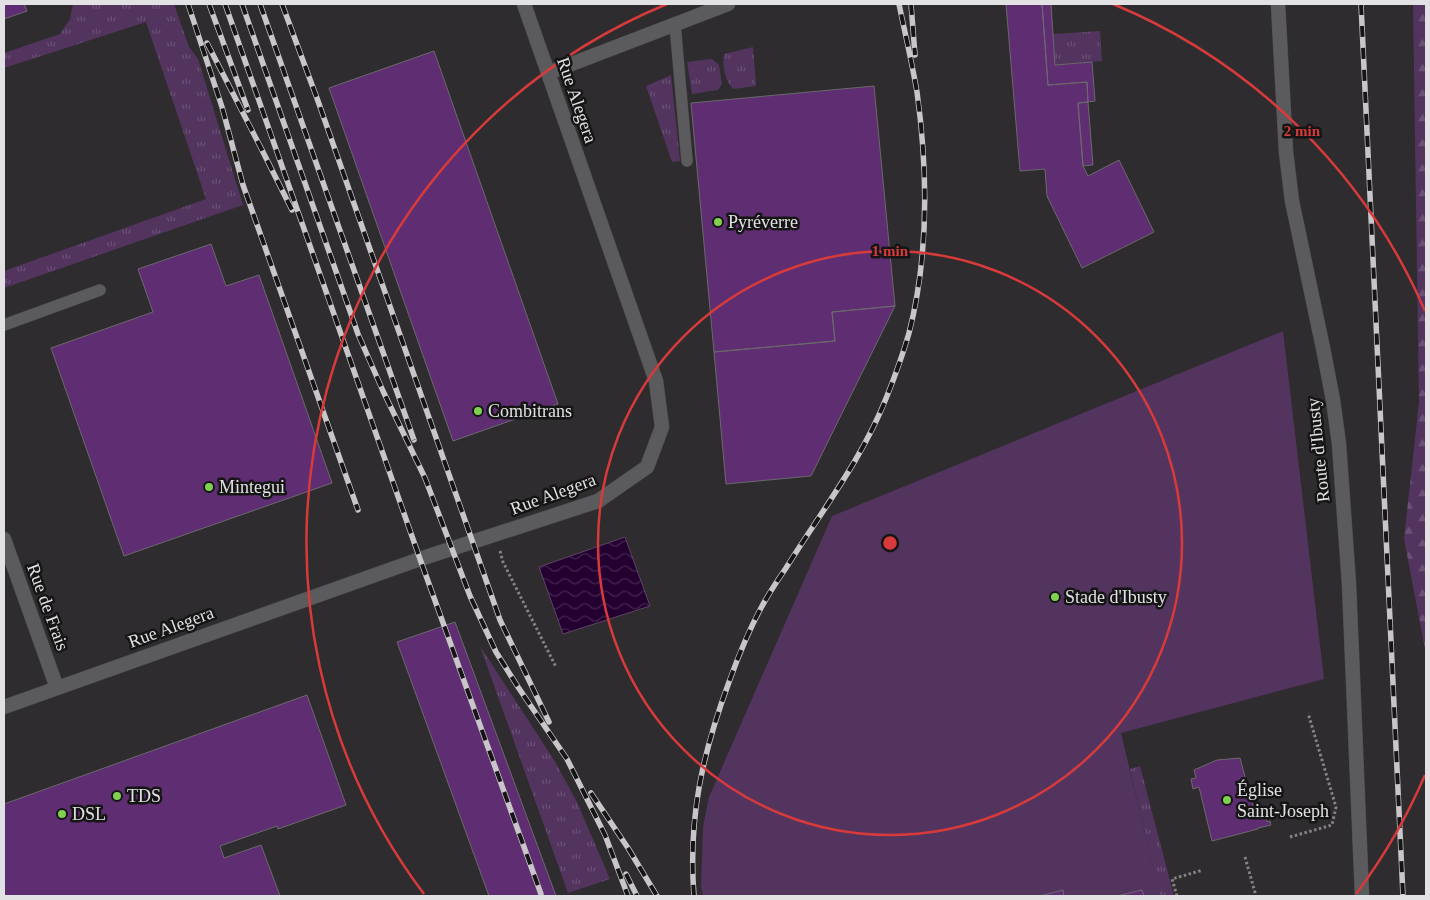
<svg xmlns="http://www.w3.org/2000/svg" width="1430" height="900" viewBox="0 0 1430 900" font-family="Georgia,serif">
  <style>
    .grass { fill: url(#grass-tufts) }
    .forest { fill: url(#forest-firs) }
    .pitch { fill: #53345f }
    .water { fill: url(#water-waves); stroke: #5d4466 }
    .building { fill: #5f2e72; stroke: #6b696c }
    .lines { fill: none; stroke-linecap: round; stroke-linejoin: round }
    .service-casing { stroke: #4b4a4c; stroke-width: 12 }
    .minor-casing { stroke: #4b4a4c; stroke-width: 15 }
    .tertiary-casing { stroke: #4b4a4c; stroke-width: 15 }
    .path { stroke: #848385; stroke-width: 3; stroke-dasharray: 2.5 2.5; stroke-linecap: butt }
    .service { stroke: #5b5a5c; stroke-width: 11 }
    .minor { stroke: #5b5a5c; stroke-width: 14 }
    .tertiary { stroke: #5b5a5c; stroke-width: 14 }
    .rail-casing { stroke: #c8c6c8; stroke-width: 5.5 }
    .rail { stroke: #161516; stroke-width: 4; stroke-dasharray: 11; stroke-linecap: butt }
    .ring { fill: none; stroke: #d73a3b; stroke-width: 2.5 }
    .poi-dot { fill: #80d051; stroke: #161516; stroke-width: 2 }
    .labels { text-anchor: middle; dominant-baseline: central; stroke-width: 5; stroke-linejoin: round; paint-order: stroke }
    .street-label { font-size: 18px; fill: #e2e1e3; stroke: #161516 }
    .poi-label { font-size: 18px; fill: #e2e1e3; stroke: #161516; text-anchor: start }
    .centre { fill: #d73a3b; stroke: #161516; stroke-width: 2.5 }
    .ring-label { font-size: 15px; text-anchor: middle; font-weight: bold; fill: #d73a3b; stroke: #161516; stroke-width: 5; stroke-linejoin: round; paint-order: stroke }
  </style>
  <defs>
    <pattern id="grass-tufts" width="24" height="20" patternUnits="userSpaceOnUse" patternTransform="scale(1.25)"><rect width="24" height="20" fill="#53345f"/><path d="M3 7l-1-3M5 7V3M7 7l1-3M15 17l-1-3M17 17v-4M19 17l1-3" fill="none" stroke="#6b5176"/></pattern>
    <pattern id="forest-firs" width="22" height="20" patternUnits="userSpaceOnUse" patternTransform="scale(1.25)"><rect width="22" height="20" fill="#53345f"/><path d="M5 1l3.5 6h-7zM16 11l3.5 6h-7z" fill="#6b5176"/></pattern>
    <pattern id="water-waves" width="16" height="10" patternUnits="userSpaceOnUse" patternTransform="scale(1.25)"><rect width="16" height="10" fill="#240031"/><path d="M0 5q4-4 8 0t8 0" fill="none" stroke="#44254f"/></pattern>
  </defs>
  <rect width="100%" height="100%" fill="#2e2c2e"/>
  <path class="grass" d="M73,4H174L189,47L198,59L243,205L4,288V271L206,199L146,22L4,68V53L60,34L70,19Z
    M1100,31L1102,61L1055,65L1053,34Z
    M753,47L756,86L733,89C725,80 722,66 724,54Z
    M712,59L719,65L722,84L718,90L692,94L687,62Z
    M671,75L680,161L672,162L646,86Z
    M480,646L554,760L577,802L610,879L568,893Z
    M1140,766L1174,896H1151L1154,872L1130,769Z"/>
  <path class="forest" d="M1413,4H1426V654L1404,539L1419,402Z"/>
  <path class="pitch" d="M1283,331L1324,679L1121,733L1160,896H703L701,887L703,827L709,797L832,516Z"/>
  <path class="water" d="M625,537L650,606L563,634L539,567Z"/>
  <path class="building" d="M4,4H24L27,11L4,19Z
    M1006,4H1042L1048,85L1087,82L1088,102L1078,103L1083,166L1088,176L1119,160L1154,232L1082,268L1047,196L1045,169L1020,171Z
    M1042,4H1051L1055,65L1092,62L1095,101L1088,102L1087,82L1048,85Z
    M434,51L558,404L453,441L329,88Z
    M874,86L895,306L832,312L835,341L714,352L691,103Z
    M1088,102L1093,165L1083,166L1078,103Z
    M211,244L226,286L259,275L332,483L124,556L51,348L153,312L138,269Z
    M895,306L811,476L726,484L714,352L835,341L832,312Z
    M455,622L556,896H489L397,642Z
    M307,695L346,805L278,829L277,826L220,846L224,858L261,845L280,896H4V804Z
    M1240,758L1255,814L1264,811L1267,822L1270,821L1271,825L1258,828V829L1212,841L1199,787L1193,789L1191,779L1196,778L1194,770L1217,760Z
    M1063,890L1064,896H1037L1044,895Z
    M1142,890L1144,896H1117Z"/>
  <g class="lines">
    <g class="service-casing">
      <path id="service" d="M675,24L687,161
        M4,325L100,290"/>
    </g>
    <g class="minor-casing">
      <path id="minor" d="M548,73L728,4
        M4,539L57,688
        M4,707L420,559L598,501L647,467L662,427L656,381L524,4"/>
    </g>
    <g class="tertiary-casing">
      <path id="tertiary" d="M1278,4L1286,152L1292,201L1323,348L1333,400L1339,444L1349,584L1362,896"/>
    </g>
    <path class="path" d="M500,551L503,562L556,667
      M1290,837L1332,825L1336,807L1308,713
      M1245,857L1256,896
      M1177,896L1172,879L1203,870"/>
    <use href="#service" class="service"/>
    <use href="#minor" class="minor"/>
    <use href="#tertiary" class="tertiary"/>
    <g class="rail-casing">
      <path id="rail" d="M188,4L222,107L243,185L358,510
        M209,4L248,110
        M225,4L420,559L541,894
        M242,4L358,334L383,391L425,478L470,596L496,652L518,687L567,759L605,835L628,896
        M260,4L414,440
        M282,4L318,101L500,620L549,722
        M911,4L915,55
        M1361,4L1403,896
        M207,43L261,148L292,210
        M591,793L628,848L657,896
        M626,874L637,896
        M694,896C688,818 702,755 729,682C738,657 748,632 761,608C768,595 777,581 786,568C821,512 863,458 887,396C895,376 903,354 909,333C929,255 928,172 917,92C912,63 905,33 899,4"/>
    </g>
    <use href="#rail" class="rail"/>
  </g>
  <g class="ring">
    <circle cx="890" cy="543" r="292"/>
    <path d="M1425 775A583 583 0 0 1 1356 894M424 894A583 583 0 0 1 667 4M1113 4A583 583 0 0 1 1425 311"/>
  </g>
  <g class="poi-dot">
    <circle cx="718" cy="222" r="5"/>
    <circle cx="478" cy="411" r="5"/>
    <circle cx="209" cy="487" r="5"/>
    <circle cx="1055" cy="597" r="5"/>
    <circle cx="117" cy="796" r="5"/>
    <circle cx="1227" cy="800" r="5"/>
    <circle cx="62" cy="814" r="5"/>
  </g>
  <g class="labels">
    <g class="street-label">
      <text transform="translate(577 100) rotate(71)">Rue Alegera</text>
      <text transform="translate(1318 450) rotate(-96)">Route d'Ibusty</text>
      <text transform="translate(553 494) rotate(-20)">Rue Alegera</text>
      <text transform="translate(48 607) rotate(70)">Rue de Frais</text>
      <text transform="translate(171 627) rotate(-20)">Rue Alegera</text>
    </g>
    <g class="poi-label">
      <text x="728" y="222">Pyréverre</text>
      <text x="488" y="411">Combitrans</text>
      <text x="219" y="487">Mintegui</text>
      <text x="1065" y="597">Stade d'Ibusty</text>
      <text x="1237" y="790">Église<tspan x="1237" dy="21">Saint-Joseph</tspan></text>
      <text x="127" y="796">TDS</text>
      <text x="72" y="814">DSL</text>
    </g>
  </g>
  <circle cx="890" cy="543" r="8" class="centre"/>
  <g class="ring-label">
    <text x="1302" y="136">2 min</text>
    <text x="890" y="256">1 min</text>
  </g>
  <rect width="1430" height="900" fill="none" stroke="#e2e1e3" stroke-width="10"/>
</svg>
